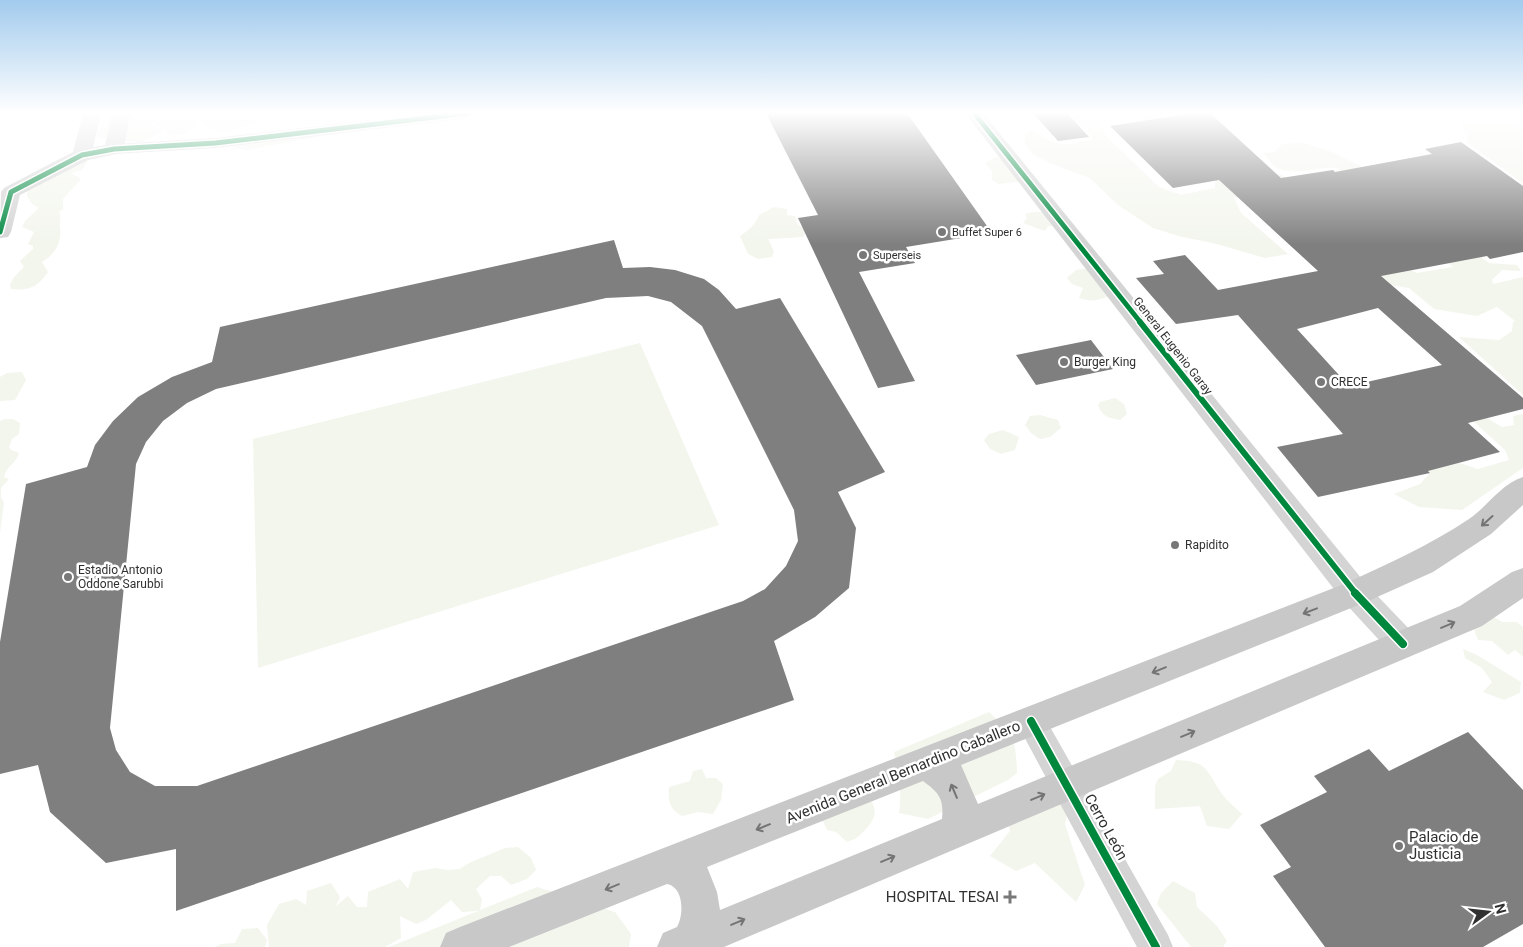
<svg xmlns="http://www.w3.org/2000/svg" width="1523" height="947" viewBox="0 0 1523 947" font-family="Roboto,sans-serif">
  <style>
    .green { fill: #f3f6ed }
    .building { fill: #7f7f7f; fill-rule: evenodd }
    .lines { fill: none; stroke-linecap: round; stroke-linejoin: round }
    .minor { fill: #d4d4d4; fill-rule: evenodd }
    .tertiary { fill: #d4d4d4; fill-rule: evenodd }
    .primary { fill: #c8c8c8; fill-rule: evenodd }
    .cycleway-far2-casing { stroke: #fff; stroke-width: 8 }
    .cycleway-far1-casing { stroke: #fff; stroke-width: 9 }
    .cycleway-casing { stroke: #fff; stroke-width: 11 }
    .cycleway-far2 { stroke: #00873e; stroke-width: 5 }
    .cycleway-far1 { stroke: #00873e; stroke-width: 6 }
    .cycleway { stroke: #00873e; stroke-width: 8 }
    .oneway { stroke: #747474 }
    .poi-dot { fill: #787878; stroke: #fff; stroke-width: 2 }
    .labels { text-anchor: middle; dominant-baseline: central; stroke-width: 5; stroke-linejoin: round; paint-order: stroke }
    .far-poi-label { font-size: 11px; fill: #303030; stroke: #fff; text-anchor: start }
    .street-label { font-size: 12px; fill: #303030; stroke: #fff }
    .poi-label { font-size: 12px; fill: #303030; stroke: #fff; text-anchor: start }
    .near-street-label { font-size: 15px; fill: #303030; stroke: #fff }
    .near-poi-label { font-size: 15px; fill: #303030; stroke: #fff; text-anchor: start }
  </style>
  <rect width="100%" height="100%" fill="#fff"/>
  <path class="green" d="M105,113H162L161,117L150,125L164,130L143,142H123L97,137L96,131L112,117L111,114Z
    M166,113L167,117L179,116L182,113H197L184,116L186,121L195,120L198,124L185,134L170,135L164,127L154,125Z
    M208,113H311C297,122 284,115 269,117C253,119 240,132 224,131C213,131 208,128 200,121Z
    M1070,113H1165L1173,124L1123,118L1100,121L1106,136L1159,187L1181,195L1215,188V181L1184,154L1253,174H1280L1303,188L1257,191L1234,198L1241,213L1288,254L1265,258L1213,243L1182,237L1153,228L1118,205L1090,178L1050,163L1033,154L1025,144V135L1031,130C1058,147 1062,147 1093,139Z
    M1384,113H1479V114L1462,118L1400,120Z
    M1490,123L1523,126V183L1466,142L1467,138L1460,124Z
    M346,132L246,150L235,148V145Z
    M1301,142L1332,152L1366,169L1489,263L1517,265L1521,271L1502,270L1492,280L1493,284L1523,277V395L1459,337L1499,340L1512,331L1513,322L1515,321L1497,307L1477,316L1434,309L1409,288L1377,283L1385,258L1417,273L1453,267L1338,168C1319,166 1295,176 1277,168C1272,165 1267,157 1263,153L1274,152L1282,144Z
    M996,157L1002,159L1023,179L1017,182L998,184L992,180V171L985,163Z
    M76,161H88L82,170L71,173L81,179L63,199V209L59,212C62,218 59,222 60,228C62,243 55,254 42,262L48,272C38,287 29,291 11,289L10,285L14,277L24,267L20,261L33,249V246L28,244L34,232L22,227L25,221L39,208C31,204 26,198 27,189L55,173H63Z
    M774,207L787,209V215L795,216L797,224L807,230L803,237L768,239L774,251L772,257L758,259L748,254L740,236C749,230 755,225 759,215Z
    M1034,212H1045L1057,226H1048L1045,231L1023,223L1027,218L1025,214Z
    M1090,268L1113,293C1101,301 1093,302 1079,298L1083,288L1072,284L1067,278L1076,270Z
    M640,343L719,525L258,668L253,439Z
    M22,372L26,380L15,400L0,401V377L7,373Z
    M1361,380L1456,462L1478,469L1509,460L1505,450L1452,402L1482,415L1502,427L1514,425L1513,416L1523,414V468L1462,510L1419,507L1394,494L1420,484L1430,473L1415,447L1366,396Z
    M1115,398L1124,404L1127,414L1120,420C1109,418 1103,417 1098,406L1100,402Z
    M1040,415L1058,420L1061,428L1050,437L1040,439L1031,433L1025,425L1030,416Z
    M5,419H13L20,423L19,434L12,439L9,447L11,450L19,453C15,465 7,465 4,477L9,479L1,488V497L4,503L0,533V421Z
    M1003,430L1019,437L1015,450L1001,454L990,449L984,440L989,434Z
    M1489,614L1502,622H1517L1523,627V657L1515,650L1508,655L1492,641L1478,640L1471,621Z
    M1463,649L1477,655L1521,682L1520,693L1504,700L1483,692L1492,682L1482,668L1465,658Z
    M989,712C1014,735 1016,740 1017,773L1008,780L928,819L899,813C902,791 899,774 894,752Z
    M1176,760C1208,761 1206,770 1222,794C1227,801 1235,807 1242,814L1229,829L1207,826L1200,806L1155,809V786L1158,779L1171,771Z
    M702,769L706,778H716L723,784L721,800L713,814L698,812L682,816C669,809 668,801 669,787L690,781L693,771Z
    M854,783C869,798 885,808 866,829C859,836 857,839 847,842L836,832L827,830L822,819Z
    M1069,801L1065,824L1085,885L1076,902L1035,863L1016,871L990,856L1010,831L1004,811Z
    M518,847L531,858L536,870L527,879L511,885L501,876H490L476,889L482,899L480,910L537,887L615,912L631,934L629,947H389L478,911L462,912L451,900L426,920L416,924L400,916L401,938L385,947H269L267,925L279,904L296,899L306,905L307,891L331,883L340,897L336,906L348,896L357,907H367L368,892L400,879L408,889L413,872L435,868L448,870L460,869L469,863L505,848Z
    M1173,881L1195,893L1197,907L1217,926L1227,941L1223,947H1191L1157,904L1161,893Z
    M258,928L267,940L265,947H215L221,944L235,943L242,929Z"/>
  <path class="building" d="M766,113H907L992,233L906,247L915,263L859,272L915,381L878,388L798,218L818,215Z
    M1033,113H1067L1089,137L1058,141Z
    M1194,113H1210L1281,178L1333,170L1335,172L1432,154L1425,149L1461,142L1523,186V252L1490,259L1487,256L1381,276L1523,398V409L1468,423L1500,452L1428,471L1430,473L1318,497L1277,447L1343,434L1238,315L1176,324L1136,278L1164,274L1153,261L1185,255L1218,290L1318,271L1219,180L1173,188L1110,126ZM1378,308L1442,365L1349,386L1297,329Z
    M614,240L623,268L650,267L675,270L704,279L719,290L736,309L780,298L885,472L838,492L856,528L849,588L815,617L774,641L794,700L176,911V849L106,863L50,812L38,765L0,774V642L26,484L87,467L95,445L113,421L138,397L172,377L212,362L220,327ZM648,296L671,302L702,326L794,510L798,541L786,566L765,589L743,601L197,786H155L130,772L116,750L110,728L136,464L146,442L163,421L187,403L216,389L606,298Z
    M1091,340L1113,369L1036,385L1016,355Z
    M1468,732L1523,790V924L1483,947H1325L1273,876L1291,867L1260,825L1327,792L1314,776L1369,749L1389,771Z"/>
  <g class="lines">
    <path class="minor" d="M431,113H477L475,116L469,118L215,148L114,154L108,153L106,149L108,145L114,144L215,138Z
      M1031,707L1041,711L1168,935L1173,947H1137L1021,731L1016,721L1021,711Z"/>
    <path class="tertiary" d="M83,113H101L93,147L105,145L112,113H130L124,149L121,153L88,160L20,195L11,232L8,237L0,238L1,192L4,188L73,152Z
      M965,113H983L1366,584L1414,634L1419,644L1414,654L1403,659L1392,654L1344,602Z"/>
    <path class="primary" d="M1523,477V505L1491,534L1433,572L1366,602L961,765L978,804L1460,606L1512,572L1523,568V598L1482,626L724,947H657L663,933L677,927C684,915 684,887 667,884L509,947H440L446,933L460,927L1344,584C1388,564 1430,545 1469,519C1488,506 1501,484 1523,477ZM923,781C939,793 944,798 942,819L720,910L717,892L707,867Z"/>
    <g class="cycleway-far2-casing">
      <path id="cycleway-far2" d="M974,113L1141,323
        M0,232L11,192L82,155L114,149L215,143L469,113"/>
    </g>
    <g class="cycleway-far1-casing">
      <path id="cycleway-far1" d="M1140,322L1357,595"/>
    </g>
    <g class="cycleway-casing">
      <path id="cycleway" d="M1355,593L1403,644
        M1031,721L1156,947"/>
    </g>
    <use href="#cycleway-far2" class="cycleway-far2"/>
    <use href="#cycleway-far1" class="cycleway-far1"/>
    <use href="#cycleway" class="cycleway"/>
  </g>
  <defs><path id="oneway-shaft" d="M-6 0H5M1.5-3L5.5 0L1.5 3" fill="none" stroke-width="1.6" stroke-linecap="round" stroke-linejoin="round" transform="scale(1.25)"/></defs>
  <g class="oneway">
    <use href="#oneway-shaft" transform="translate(1487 521) rotate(138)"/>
    <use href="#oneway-shaft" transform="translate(1310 611) rotate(159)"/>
    <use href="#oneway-shaft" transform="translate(1448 625) rotate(-23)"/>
    <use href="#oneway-shaft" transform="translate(1159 670) rotate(158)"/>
    <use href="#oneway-shaft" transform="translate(1188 734) rotate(-23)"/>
    <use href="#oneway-shaft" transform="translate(954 791) rotate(-113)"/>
    <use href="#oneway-shaft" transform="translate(1038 797) rotate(-23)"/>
    <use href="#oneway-shaft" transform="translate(763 827) rotate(158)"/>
    <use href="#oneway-shaft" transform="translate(888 859) rotate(-23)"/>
    <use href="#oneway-shaft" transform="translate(612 887) rotate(158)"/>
    <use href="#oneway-shaft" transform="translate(738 922) rotate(-23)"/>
  </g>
  <linearGradient id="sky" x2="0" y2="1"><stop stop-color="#a2cbed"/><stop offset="0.46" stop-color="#fff"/><stop offset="1" stop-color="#fff" stop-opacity="0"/></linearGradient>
  <rect width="1523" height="245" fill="url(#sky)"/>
  <g class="poi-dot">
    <circle cx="942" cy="232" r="5"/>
    <circle cx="863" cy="255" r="5"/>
    <circle cx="1064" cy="362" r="5"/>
    <circle cx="1321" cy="382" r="5"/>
    <circle cx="1175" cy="545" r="5"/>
    <circle cx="68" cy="577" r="5"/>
    <circle cx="1399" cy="846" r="5"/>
    <path d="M1007.5 889.5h5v5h5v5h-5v5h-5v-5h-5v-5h5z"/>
  </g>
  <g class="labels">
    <g class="far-poi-label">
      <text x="952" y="232">Buffet Super 6</text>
      <text x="873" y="255">Superseis</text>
    </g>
    <g class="street-label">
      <text transform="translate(1173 346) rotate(52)">General Eugenio Garay</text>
    </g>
    <g class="poi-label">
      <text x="1074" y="362">Burger King</text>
      <text x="1331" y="382">CRECE</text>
      <text x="1185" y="545">Rapidito</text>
      <text x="78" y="570">Estadio Antonio<tspan x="78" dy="14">Oddone Sarubbi</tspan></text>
    </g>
    <g class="near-street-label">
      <text transform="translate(903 772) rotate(-22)">Avenida General Bernardino Caballero</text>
      <text transform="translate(1106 827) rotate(61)">Cerro León</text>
    </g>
    <g class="near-poi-label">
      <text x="1409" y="837">Palacio de<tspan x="1409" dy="17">Justicia</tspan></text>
      <text x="999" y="897" text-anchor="end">HOSPITAL TESAI</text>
    </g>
  </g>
  <g transform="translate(1488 912) rotate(75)" stroke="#ffffff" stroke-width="4" paint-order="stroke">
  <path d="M0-4L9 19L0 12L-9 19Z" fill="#303030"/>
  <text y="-8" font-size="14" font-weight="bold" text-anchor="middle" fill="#303030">N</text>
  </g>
</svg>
